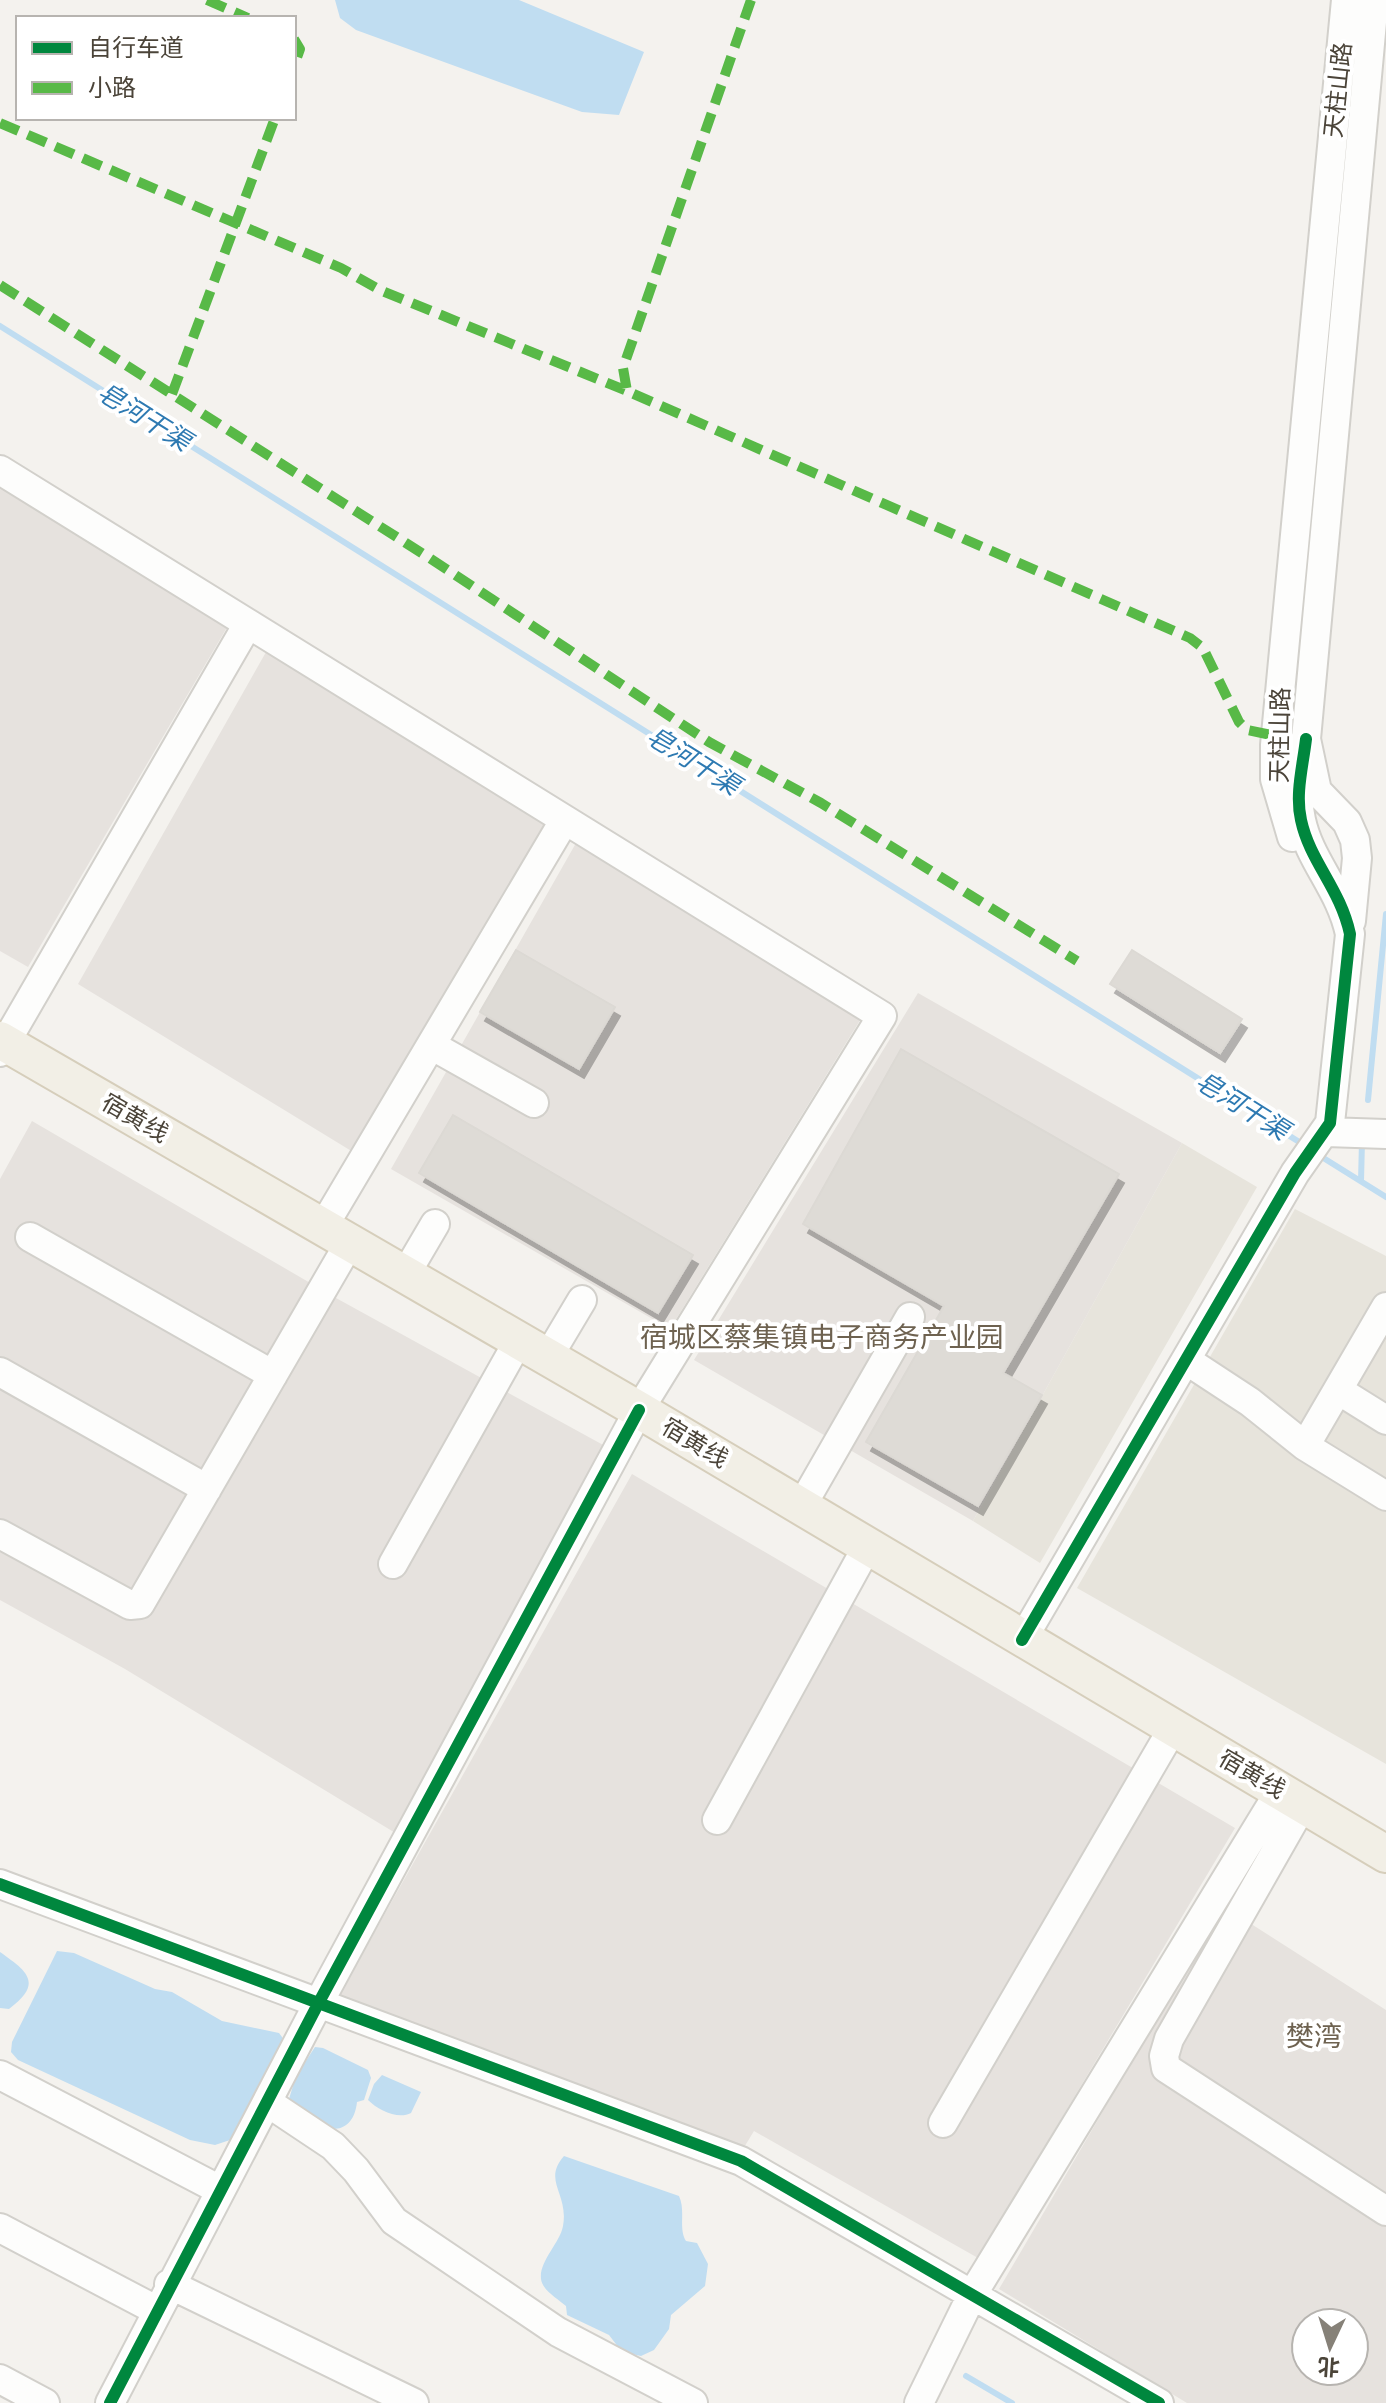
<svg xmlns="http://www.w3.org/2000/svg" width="1386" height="2403" viewBox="0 0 1386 2403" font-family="Karla,'Noto Sans SC',sans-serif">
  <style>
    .residential { fill: #e7e4dc }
    .industrial { fill: #e6e2de; fill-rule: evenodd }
    .water { fill: #c0ddf1 }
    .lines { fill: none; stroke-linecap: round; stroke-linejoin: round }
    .stream { stroke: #c0ddf1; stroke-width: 6 }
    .building { fill: #dedbd6; stroke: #dcd9d4; stroke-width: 2; filter: url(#shadow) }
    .minor-casing { stroke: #d2d0cb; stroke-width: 32 }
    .major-casing { stroke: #d6cebb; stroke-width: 40 }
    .minor { stroke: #fdfdfc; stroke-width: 28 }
    .major { stroke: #f2efe6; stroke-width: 36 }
    .quiet { stroke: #58b947; stroke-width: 10; stroke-dasharray: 20 10; stroke-linecap: butt }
    .cycleway-casing { stroke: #fff; stroke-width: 17 }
    .cycleway { stroke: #00873e; stroke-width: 12 }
    .labels { text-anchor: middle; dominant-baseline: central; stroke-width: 8; stroke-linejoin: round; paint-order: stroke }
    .street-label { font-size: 24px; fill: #4b4439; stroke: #fff }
    .water-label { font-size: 26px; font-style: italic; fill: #2e7ab2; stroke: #fff }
    .quarter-label { font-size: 28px; fill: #6e6250; stroke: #fff }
  </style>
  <defs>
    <filter id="shadow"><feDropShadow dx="5" dy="9" stdDeviation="0" flood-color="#0004"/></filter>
  </defs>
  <rect width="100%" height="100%" fill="#f4f2ee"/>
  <path class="residential" d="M1182,1143L1257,1187L1040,1563L973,1521Z
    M1295,1209L1386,1256V1764L1077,1588Z"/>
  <path class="industrial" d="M0,485L229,624L28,967L0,951Z
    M270,645L551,814L353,1152L78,984Z
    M580,836L862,1017L670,1329L391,1169Z
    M918,993L1182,1143L973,1521L694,1360Z
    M32,1121L336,1298L605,1446L397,1834L125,1669L0,1600V1179Z
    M632,1474L1235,1828L978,2258L754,2131L743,2149L337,1999Z
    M1223,1906L1386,2010V2403H1187L999,2289ZM1306,2323H1354V2371H1306Z"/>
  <path class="water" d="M335,0H519L644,52L619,115L582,112L356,30L340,18Z
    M57,1951L74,1953L155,1989L172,1992L222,2021L279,2033L285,2041L239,2137L215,2145L190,2140L18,2060L11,2052L12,2042Z
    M0,1952C27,1971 44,1983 9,2009L0,2008Z
    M315,2047L323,2048L368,2070L371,2078L364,2100L357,2102C352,2148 304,2127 289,2099L296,2076Z
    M382,2075L421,2092L411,2113C398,2120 378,2110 368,2100L374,2084Z
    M564,2156L679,2196C686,2211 678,2228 686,2241L697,2243L708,2264L705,2286L671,2315L669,2329L654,2350L641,2356L622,2352L609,2335L567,2315L566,2306C558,2299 542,2290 541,2279C539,2261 560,2243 563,2226C569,2193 542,2181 564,2156Z"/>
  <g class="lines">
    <path class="stream" d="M0,326L1304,1145
      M1368,1100L1386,914
      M1317,1154L1386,1197
      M1361,1181L1362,1141
      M966,2376L1012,2403"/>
  </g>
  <path class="building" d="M516,950L615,1007L579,1069L480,1012Z
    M1132,950L1242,1019L1220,1053L1110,984Z
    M901,1049L1119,1174L1003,1373L1042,1395L978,1506L866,1442L944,1306L803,1224Z
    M453,1115L693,1255L658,1313L419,1173Z"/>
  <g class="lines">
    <g class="minor-casing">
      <path id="minor" d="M0,470L882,1016L639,1410L318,2004L110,2403
        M1292,837L1275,779V745L1346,0
        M1351,921L1357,858L1355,840L1347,822L1317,791L1306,739L1374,0
        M431,1045L534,1103
        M0,1052L248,624
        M1326,1132L1386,1134
        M323,1227L564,821
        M30,1237L273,1375
        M405,1275L435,1224
        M548,1357L582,1300
        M1186,1360L1250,1402L1305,1446L1386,1496
        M0,1372L207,1489
        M1338,1390L1386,1420
        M1305,1446L1386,1307
        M801,1507L910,1317
        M0,1534L130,1605L140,1604L350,1242
        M393,1564L519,1340
        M1022,1640L1295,1173L1330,1123L1350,934C1340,888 1310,862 1301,820C1295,794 1303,765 1306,739
        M1303,1804L1169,2039L1164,2056L1166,2068L1386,2211
        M717,1820L867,1547
        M0,1884L741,2161L1159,2403
        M0,2075L220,2190
        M267,2102L333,2146L356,2170L394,2221L558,2332L693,2403
        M943,2123L1173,1728
        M0,2228L156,2310
        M169,2284L414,2403
        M0,2379L45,2403
        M919,2403L972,2295L1280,1791"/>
    </g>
    <g class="major-casing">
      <path id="major" d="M0,1040L639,1410L1386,1854"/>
    </g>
    <use href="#minor" class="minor"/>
    <use href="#major" class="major"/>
    <path class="quiet" d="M207,0L248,18
      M751,0L623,368L627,391L1190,638L1203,648L1239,722L1247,730L1276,736
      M294,39L300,49L294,66
      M0,123L341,268L380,290L627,391
      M0,285L428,557L709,742L821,803L1077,961
      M172,394L275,118"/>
    <g class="cycleway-casing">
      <path id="cycleway" d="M1022,1640L1295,1173L1330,1123L1350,934C1340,888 1310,862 1301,820C1295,794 1303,765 1306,739
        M0,1884L741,2161L1159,2403
        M110,2403L318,2004L639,1410"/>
    </g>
    <use href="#cycleway" class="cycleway"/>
  </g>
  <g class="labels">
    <g class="street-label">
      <text transform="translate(1338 90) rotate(-84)">天柱山路</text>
      <text transform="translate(1280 735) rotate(-89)">天柱山路</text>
      <text transform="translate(135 1118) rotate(30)">宿黄线</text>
      <text transform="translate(695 1443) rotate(31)">宿黄线</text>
      <text transform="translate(1252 1774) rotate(30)">宿黄线</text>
    </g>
    <g class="water-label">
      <text transform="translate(144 417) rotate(32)">皂河干渠</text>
      <text transform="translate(693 761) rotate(32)">皂河干渠</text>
      <text transform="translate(1242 1106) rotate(32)">皂河干渠</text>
    </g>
    <g class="quarter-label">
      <text x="822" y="1337">宿城区蔡集镇电子商务产业园</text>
      <text x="1314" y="2036">樊湾</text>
    </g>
  </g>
  <rect x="16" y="16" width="280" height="104" fill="#ffffff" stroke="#b7b4b0" stroke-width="2"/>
  <rect x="32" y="42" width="40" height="12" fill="#00873e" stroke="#b7b4b0" stroke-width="2"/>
  <text x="88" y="56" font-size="24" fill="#4b4439">自行车道</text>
  <rect x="32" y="82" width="40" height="12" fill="#58b947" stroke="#b7b4b0" stroke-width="2"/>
  <text x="88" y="96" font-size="24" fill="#4b4439">小路</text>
  <g transform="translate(1330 2347) rotate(184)"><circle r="38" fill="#ffffff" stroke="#b7b4b0" stroke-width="2"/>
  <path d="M0-6L14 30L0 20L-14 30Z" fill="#868178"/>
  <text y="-12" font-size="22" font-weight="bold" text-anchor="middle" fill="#4b4439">北</text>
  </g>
</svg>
